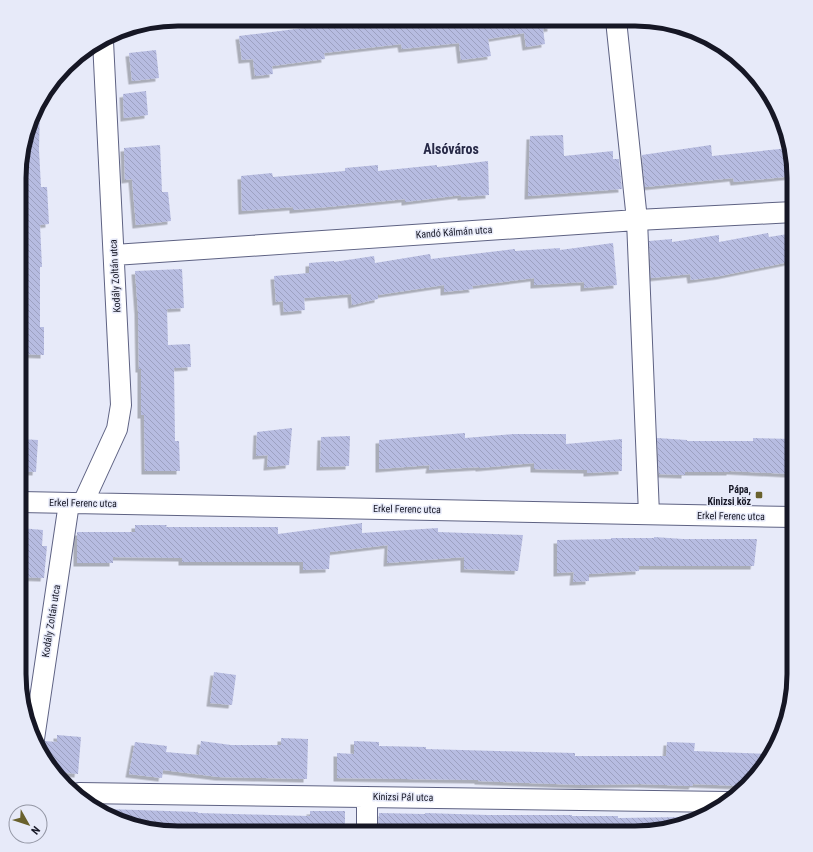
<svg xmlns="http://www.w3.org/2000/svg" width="813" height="852" viewBox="0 0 813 852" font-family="'Roboto Condensed',sans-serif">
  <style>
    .building { fill: url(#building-back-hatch); filter: url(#shadow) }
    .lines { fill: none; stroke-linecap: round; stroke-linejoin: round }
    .minor-casing { stroke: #5e6283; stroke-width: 22 }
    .minor { stroke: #fff; stroke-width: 20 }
    .poi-dot { fill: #69612d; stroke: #e7eaf9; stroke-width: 1.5 }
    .labels { text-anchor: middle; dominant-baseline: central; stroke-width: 3; stroke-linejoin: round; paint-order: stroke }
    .street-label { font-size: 10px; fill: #161725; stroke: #e7eaf9 }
    .poi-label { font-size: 10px; font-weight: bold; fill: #161725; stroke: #e7eaf9; text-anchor: end }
    .district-label { font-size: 14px; font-weight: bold; fill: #272947; stroke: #e7eaf9 }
    .rim { fill: none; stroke: #161725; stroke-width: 5 }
  </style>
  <defs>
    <pattern id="building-back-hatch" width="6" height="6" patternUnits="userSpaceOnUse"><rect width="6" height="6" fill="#b7bce1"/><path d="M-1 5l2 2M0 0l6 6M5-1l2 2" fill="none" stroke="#9da1c1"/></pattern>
    <filter id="shadow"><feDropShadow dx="-3.5" dy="3.5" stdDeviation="0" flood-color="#0004"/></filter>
  </defs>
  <rect width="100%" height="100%" fill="#e7eaf9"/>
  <path class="building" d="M361,20H550L551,28L543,29L545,44L526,47L524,33L488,39L491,56L461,60L459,43L402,49L401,44L324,53L325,59L272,66L273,74L255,76L253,59L242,60L239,36L343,23V22Z
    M156,50L159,78L132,81L129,53Z
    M146,91L148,115L124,118L123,94Z
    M38,105L40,106L39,150L41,187H47L49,224L40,225L42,267H40V327H44V355L21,354L22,147Z
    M563,135L564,156L613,151V159H619L622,189L528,196L530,136Z
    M160,145L162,192H168L171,221L136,225L132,179L125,180L124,148Z
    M711,145L712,156L790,148L794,168V176L734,182L733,178L645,187L642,155Z
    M488,161L489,195L461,197V195L405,202V199L327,207L293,210V207L242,211L241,176L272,173L273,177L345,171V168L378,165V171L437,165V167Z
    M768,233L769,237L794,233V261L720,276L691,280L690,274L651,278L649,241L672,239V242L719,235V242Z
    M613,243L617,285L584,288V282L534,285V278L472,286L473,289L444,292V285L378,295V299L352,305L351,294L304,298L305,310L284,312L283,301L276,302L274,276L309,273V263L334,261V262L374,256L375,263L430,254L431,259L515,249V251L560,248V250Z
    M182,269L184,308L167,309L168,345L190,344L191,367L174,368L175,441H179L180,471H145L144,415H141V369H139L138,311L135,271Z
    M292,428L289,465L267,467L268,455L256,456L257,432Z
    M465,433V438L514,434H566V444L622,439V471L587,473V470L534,469V463L479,468V467L429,470L430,465L379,469V440Z
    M350,436L349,466L320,467L321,437Z
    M657,438L687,440V441H753V438L792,439L790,474L730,471V472H685V475L659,474Z
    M21,439L38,440L36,472L20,471Z
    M362,523V533L438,528V532L523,535L518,571L464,569V557L387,563L388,545L330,552L329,569L303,570V562H182V558L113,557V563H77V532H135V525H167L166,527H278V534Z
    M20,528L43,530L42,546H47L44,578L20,577Z
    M654,537L683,539H757L754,566H639V571L589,574V581L573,582L574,572L557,573V540L611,539V538H654Z
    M214,672L236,675L232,705L210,703Z
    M57,735L81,737L78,774L56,772L46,762L39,749L43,746L45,741L57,742Z
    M281,738L308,739L307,779L219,777L163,770L162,778L129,774L135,742L167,746L166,752L199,755L201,741L231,745H281Z
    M354,741L379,742V746L426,747V749L575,753V756H666L667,742L695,743L694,751L772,754L742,786L693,784L692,786L640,784L584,785L478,781V780L337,778V753L354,754Z
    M107,809L198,812V813L310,816V811H345V833H168L107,814Z
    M379,813L425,814V813L488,815H572V816H618V818L686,817L687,824L645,833H378Z"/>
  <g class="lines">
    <g class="minor-casing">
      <path id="minor" d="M616,20L637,220L649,514
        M114,255L637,220L794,212
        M20,502L794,517
        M83,503L117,429L121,405L103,41
        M34,739L69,503
        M79,793L727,802
        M367,833V797"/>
    </g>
    <use href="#minor" class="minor"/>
  </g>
  <rect class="poi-dot" x="755" y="491" width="8" height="8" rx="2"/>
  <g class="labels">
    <g class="street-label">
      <text transform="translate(454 232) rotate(-4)">Kandó Kálmán utca</text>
      <text transform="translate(115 276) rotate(-93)">Kodály Zoltán utca</text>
      <text transform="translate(83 503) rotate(1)">Erkel Ferenc utca</text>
      <text transform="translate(407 509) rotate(1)">Erkel Ferenc utca</text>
      <text transform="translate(731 516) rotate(1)">Erkel Ferenc utca</text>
      <text transform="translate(51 621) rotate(-81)">Kodály Zoltán utca</text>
      <text transform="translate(403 797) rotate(1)">Kinizsi Pál utca</text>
    </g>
    <g class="poi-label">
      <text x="751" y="489">Pápa,<tspan x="751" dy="12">Kinizsi köz</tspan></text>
    </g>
    <g class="district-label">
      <text x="451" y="149">Alsóváros</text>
    </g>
  </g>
  <path d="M0 0H813V852H0ZM178 26H635A152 152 0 0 1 787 178V674A152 152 0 0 1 635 826H178A152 152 0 0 1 26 674V178A152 152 0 0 1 178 26Z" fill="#e7eaf9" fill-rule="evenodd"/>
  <path class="rim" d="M178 26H635A152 152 0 0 1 787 178V674A152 152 0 0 1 635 826H178A152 152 0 0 1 26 674V178A152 152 0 0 1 178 26Z"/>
  <g transform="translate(28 824) rotate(129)"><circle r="19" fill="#e7eaf9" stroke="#9396a4"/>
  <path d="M0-3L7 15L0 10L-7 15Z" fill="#69612d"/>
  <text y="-6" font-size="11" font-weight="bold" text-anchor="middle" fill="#161725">N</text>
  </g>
</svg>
